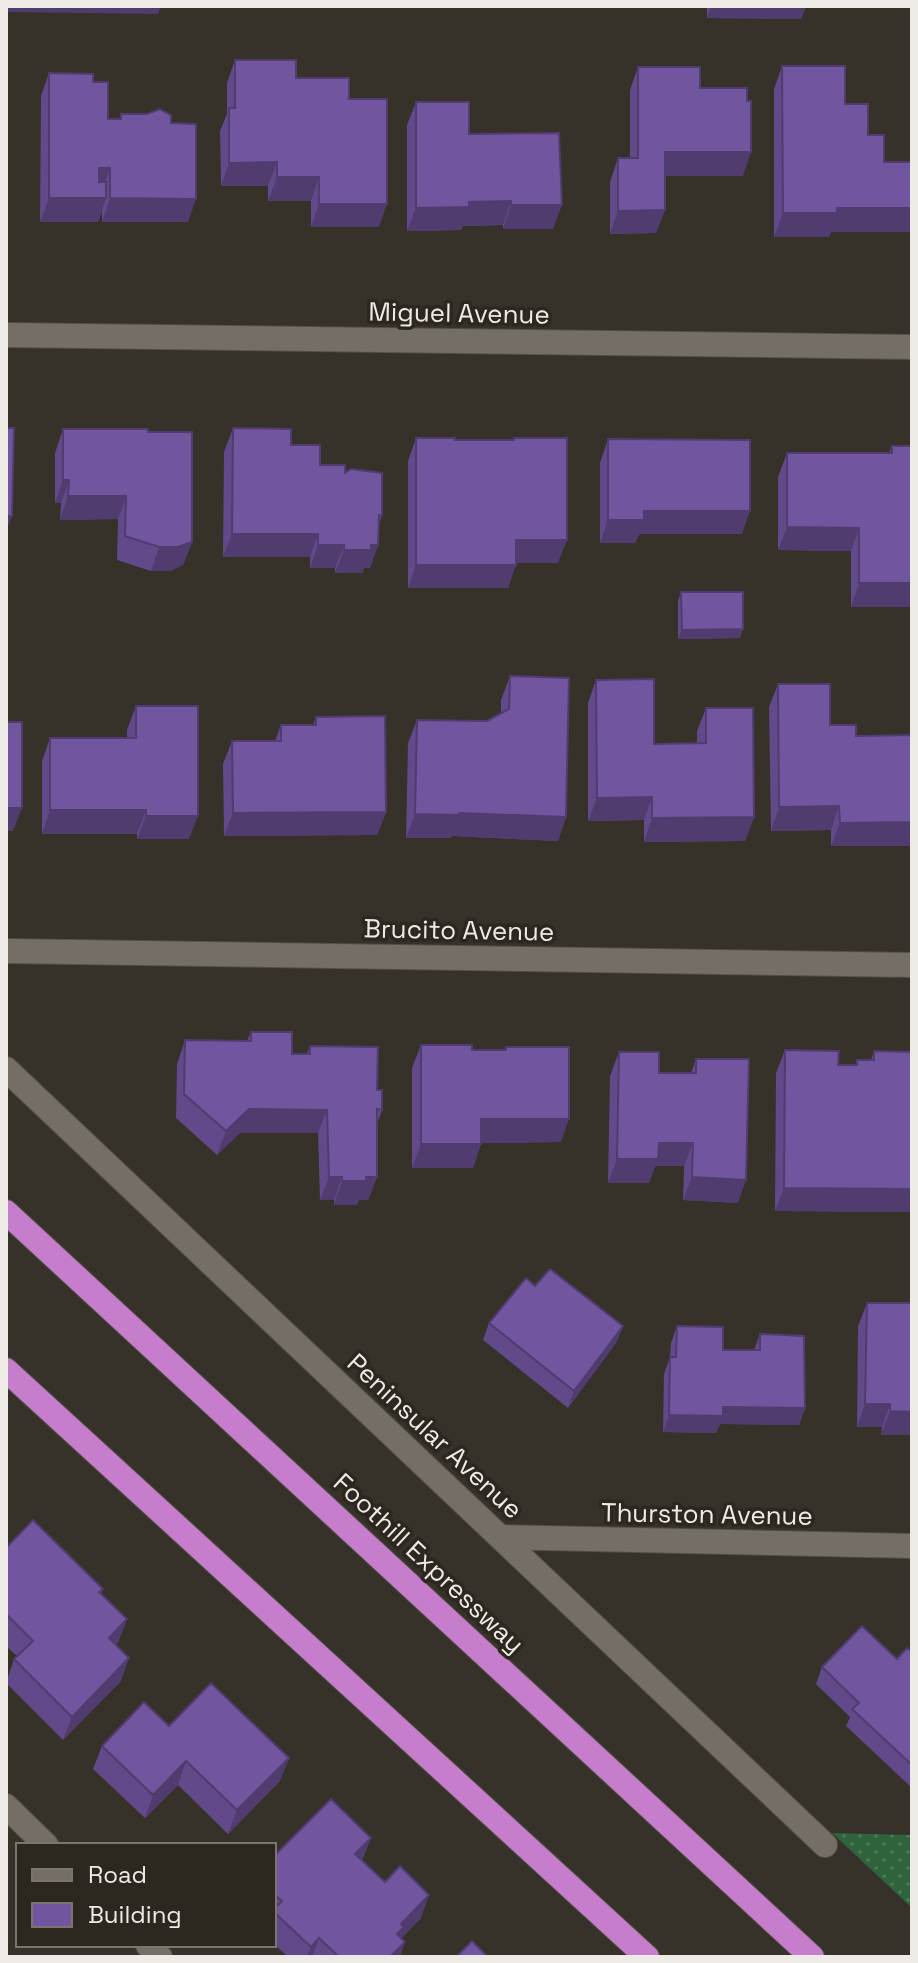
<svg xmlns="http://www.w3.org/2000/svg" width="918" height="1963" viewBox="0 0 918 1963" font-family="'Space Grotesk',sans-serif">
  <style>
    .park { fill: url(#park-dots) }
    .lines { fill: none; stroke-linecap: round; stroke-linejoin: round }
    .minor-casing { stroke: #544f48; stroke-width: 26 }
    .highway-casing { stroke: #544f48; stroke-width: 26 }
    .minor { stroke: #746e65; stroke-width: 24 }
    .highway { stroke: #c67ecc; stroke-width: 24 }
    .wall { fill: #624989 }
    .shaded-wall { fill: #503c6f }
    .building { fill: #72559f; stroke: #503c6f; stroke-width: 2 }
    .labels { text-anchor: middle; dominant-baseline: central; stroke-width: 7; stroke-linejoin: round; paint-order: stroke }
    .street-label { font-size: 26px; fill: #eeeae5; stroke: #2c271f }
  </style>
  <defs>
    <pattern id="park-dots" width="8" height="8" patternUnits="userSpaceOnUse" patternTransform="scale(2)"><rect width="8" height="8" fill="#2e633b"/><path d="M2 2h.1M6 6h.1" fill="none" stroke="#4d7a57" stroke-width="1.8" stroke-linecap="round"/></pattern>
  </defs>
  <rect width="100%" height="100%" fill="#363129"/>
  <path class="park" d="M832,1833L912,1835V1908Z"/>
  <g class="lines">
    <g class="minor-casing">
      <path id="minor" d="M6,335L912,347
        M6,951L912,965
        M6,1069L825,1845
        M501,1537L912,1546
        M6,1806L46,1845
        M148,1945L160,1957"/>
    </g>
    <g class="highway-casing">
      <path id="highway" d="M6,1212L812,1957
        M6,1370L647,1957"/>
    </g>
    <use href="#minor" class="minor"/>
    <use href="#highway" class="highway"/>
  </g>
  <path class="wall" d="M707,6H806L801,19L707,18Z
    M235,60L296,78L349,99L379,227H311V201H268V186H221L220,131L227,114V83Z
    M782,66L845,104L868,135L912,232H831L829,237H774V89Z
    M638,67L700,88L743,176H665V210L656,233L610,234V182L618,158H630V90Z
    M49,73L93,82L108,119H119L121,114L171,123L188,222H102V211L98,222H40L41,96Z
    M416,102L469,134L553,229H503V225L463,226L461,230L407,231V125Z
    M233,428L291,445L320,465L345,473L382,515L379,524L378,545L370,568H364L362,573H335V568H310V557H223L224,452Z
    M63,429L148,432L192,542L183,565L170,571H151L117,560L118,519L60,520L61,503H55V453Z
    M416,438L455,440H513L514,438L558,563H516L508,588H408V461Z
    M608,439L742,534H639L635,543H600V463Z
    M892,446L912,607H851V551L778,550V477L787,453H889Z
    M681,592L740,638L678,639V601Z
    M510,676L566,817L558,841L452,836L451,838H406L408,743L417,720L487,721L501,714V700Z
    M596,680L654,744L697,743V731L706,708L754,817L745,841L644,842V820L588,821V703Z
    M778,684L830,725L856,736L912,735V846H831V830L771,831L769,707Z
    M136,706L189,839H137V834H42V761L50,738H127V730Z
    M316,717L386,812L377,835L224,836L223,764L232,741H275L281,725H313Z
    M251,1032L292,1054H307L310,1046L377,1090L382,1110L377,1124V1177L368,1200H359L357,1205H334V1200H320L318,1133H240L217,1155L176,1118L177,1064L185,1040L247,1041Z
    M421,1045L472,1050H504L506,1047L561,1142L481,1143L473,1168H412V1068Z
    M785,1050L838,1065H855L857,1060H871L874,1051L912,1052V1212L775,1211L776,1073Z
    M619,1052L659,1073H691L696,1059L738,1203L683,1200L684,1166H655L649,1183H608L610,1076Z
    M535,1286L623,1326L616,1343L568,1408L483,1340L489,1323Z
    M867,1303L912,1435H881L882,1427H857L858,1326Z
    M677,1326L723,1350H754L760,1334L805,1408L799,1425L720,1424L716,1433L663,1432L664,1374L670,1357L671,1343Z
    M6,1548L103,1589L101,1594L127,1619L118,1642L116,1645L121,1681L63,1740L6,1683L14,1659L17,1656L6,1646Z
    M912,1652V1788L846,1726L850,1717L816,1684L822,1667L897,1659Z
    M169,1726L280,1781L228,1834L178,1785L145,1818L93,1769L102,1746Z
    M274,1856L362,1861L421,1918L401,1938L400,1957H288L274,1944Z"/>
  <path class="shaded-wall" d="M6,6H161L158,14L6,12Z
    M711,6H806L801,19L707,18Z
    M665,152H751L743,176H656Z
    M277,162L268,186H221L229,163Z
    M99,168H110L102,191H91Z
    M277,177H319L311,201H268Z
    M49,198H106L98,222H40Z
    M110,198L196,199L188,222H102Z
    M511,201L503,225L463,226L461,230L407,231L416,208L469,202Z
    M319,204H387L379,227H311Z
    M511,205H562L553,229H503Z
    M837,208H912V232H830L829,237H774L783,213Z
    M665,210L656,233L610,234L618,211Z
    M63,480H69L61,503H55Z
    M68,496H126L118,519L60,520Z
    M644,511H750L742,534H639L635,543H600L608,520Z
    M6,516H12L6,532Z
    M787,527L859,528L851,551L778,550Z
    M232,534H318L310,557H223Z
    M516,540H567L558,563H508Z
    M192,542L183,565L170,571H151L159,547Z
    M318,545H344L335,568H310Z
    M371,545H378L370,568H364L362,573H335L344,550Z
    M416,565H516L508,588H408Z
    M859,583H912V607H851Z
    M743,629L740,638L678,639L682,630Z
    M652,797L644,820L588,821L597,798Z
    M839,806L831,830L771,831L779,807Z
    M6,808H22L13,831H6Z
    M50,810H146L137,834H42Z
    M386,812L377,835L224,836L233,813Z
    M459,813L566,817L558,841L452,836L451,838H406L415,814Z
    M146,816H198L189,839H137Z
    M754,817L745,841L644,842L652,818Z
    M912,822V846H831L840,823Z
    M249,1109L327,1110L318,1133H240L217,1155L226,1131Z
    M481,1119H569L561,1142L473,1143Z
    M659,1143H693L684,1166H655L649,1183H608L617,1159Z
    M421,1144H481L473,1168H412Z
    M329,1177H342L334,1200H320Z
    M366,1177H377L368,1200H359L357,1205H334L342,1181Z
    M692,1177L746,1180L738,1203L683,1200Z
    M784,1188L912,1189V1212L775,1211Z
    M623,1326L616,1343L568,1408L574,1391Z
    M865,1404H890L882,1427H857Z
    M723,1407L805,1408L799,1425L720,1424L716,1433L663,1432L669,1415Z
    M890,1411L912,1412V1435H881Z
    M127,1619L118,1642L100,1661L109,1638Z
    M129,1658L121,1681L63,1740L72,1717Z
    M289,1758L280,1781L228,1834L237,1810Z
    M186,1761L178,1785L145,1818L153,1795Z
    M371,1838L362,1861L355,1854Z
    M429,1895L421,1918L400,1940L389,1957L401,1924Z
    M319,1938L312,1957H307L311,1947Z
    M405,1942L400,1957H390Z"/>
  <path class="building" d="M235,60H296V78H349V99H387V204H319V177H277V162L229,163V108H235Z
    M782,66H845V104H868V135H884V162H912V208H837V213H783Z
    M638,67H700V88H747V101H751V152H665V210L618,211V158H638Z
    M49,73L93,74V82H108V119H121V114H147L160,109L171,115V123L196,124V199L110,198V168H99V182H106V198H49Z
    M416,102H469V134L559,133L562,205H511V201L469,202V207L416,208Z
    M6,428H14L12,516H6Z
    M233,428L291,429V445H320V465H345V473L351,469L382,473V515H379L378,545H371V550H344V545H318V534H232Z
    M63,429H148V432H192V542L178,547H159L125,536L126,496H68L69,480H63Z
    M416,438H455V440H514V438H567V540H516V565H416Z
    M608,439L750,440V511H644V520H608Z
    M892,446H912V583H859V528L787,527V453H892Z
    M681,592H743V629L682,630Z
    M510,676L569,678L566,817L459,813V815L415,814L417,720L487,721L509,709Z
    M654,679V744L706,743V708H753L754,817L652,818V797L597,798L596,680Z
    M778,684H830V725H856V736L912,735V822L840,823L839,806L779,807Z
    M136,706H198V816H146V810H50V738H136Z
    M385,716L386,812L233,813L232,741H281V725H316V717Z
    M6,722H22V808H6Z
    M251,1032H292V1054H310V1046L378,1047L377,1090H382V1110L377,1109V1177H366V1181H342V1177H329L327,1110L249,1109L226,1131L184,1094L185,1040L251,1041Z
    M421,1045H472V1050H506V1047H569V1119H481V1144H421Z
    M785,1050L839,1051L838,1065H857V1060H874V1051L912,1052V1189L784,1188Z
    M619,1052H659V1073H696V1059H749L746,1180L692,1177L693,1143H659L658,1159H617Z
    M550,1269L623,1326L574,1391L489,1323L526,1278L535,1286Z
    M867,1303H912V1412L890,1411V1404H865Z
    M677,1326L723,1327V1350H760V1334L804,1336L805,1408L723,1407V1416L669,1415L670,1357H676Z
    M33,1520L103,1589L99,1592L127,1619L109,1638L129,1658L72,1717L14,1659L33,1641L6,1614V1548Z
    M862,1626L897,1659L907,1648L912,1652V1765L852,1709L859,1703L822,1667Z
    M211,1683L289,1758L237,1810L186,1761L153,1795L102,1746L144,1702L169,1726Z
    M331,1799L371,1838L355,1854L385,1882L400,1866L429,1895L401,1924L404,1927L397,1934L405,1942L390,1957H339L319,1938L311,1947L274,1912V1909L282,1901L274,1894V1856Z
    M472,1941L488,1957H456Z"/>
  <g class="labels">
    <g class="street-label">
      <text transform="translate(459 313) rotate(1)">Miguel Avenue</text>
      <text transform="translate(459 930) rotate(1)">Brucito Avenue</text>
      <text transform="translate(435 1436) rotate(43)">Peninsular Avenue</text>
      <text transform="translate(707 1514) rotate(1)">Thurston Avenue</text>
      <text transform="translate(429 1563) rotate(43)">Foothill Expressway</text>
    </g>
  </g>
  <rect width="918" height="1963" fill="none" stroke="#eeeae5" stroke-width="16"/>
  <rect x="16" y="1843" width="260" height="104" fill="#2c271f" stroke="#7a756e" stroke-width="2"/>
  <rect x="32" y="1869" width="40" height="12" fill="#746e65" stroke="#7a756e" stroke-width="2"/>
  <text x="88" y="1883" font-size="24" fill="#eeeae5">Road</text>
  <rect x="32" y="1903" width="40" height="24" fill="#72559f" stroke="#7a756e" stroke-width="2"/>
  <text x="88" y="1923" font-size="24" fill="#eeeae5">Building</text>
</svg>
